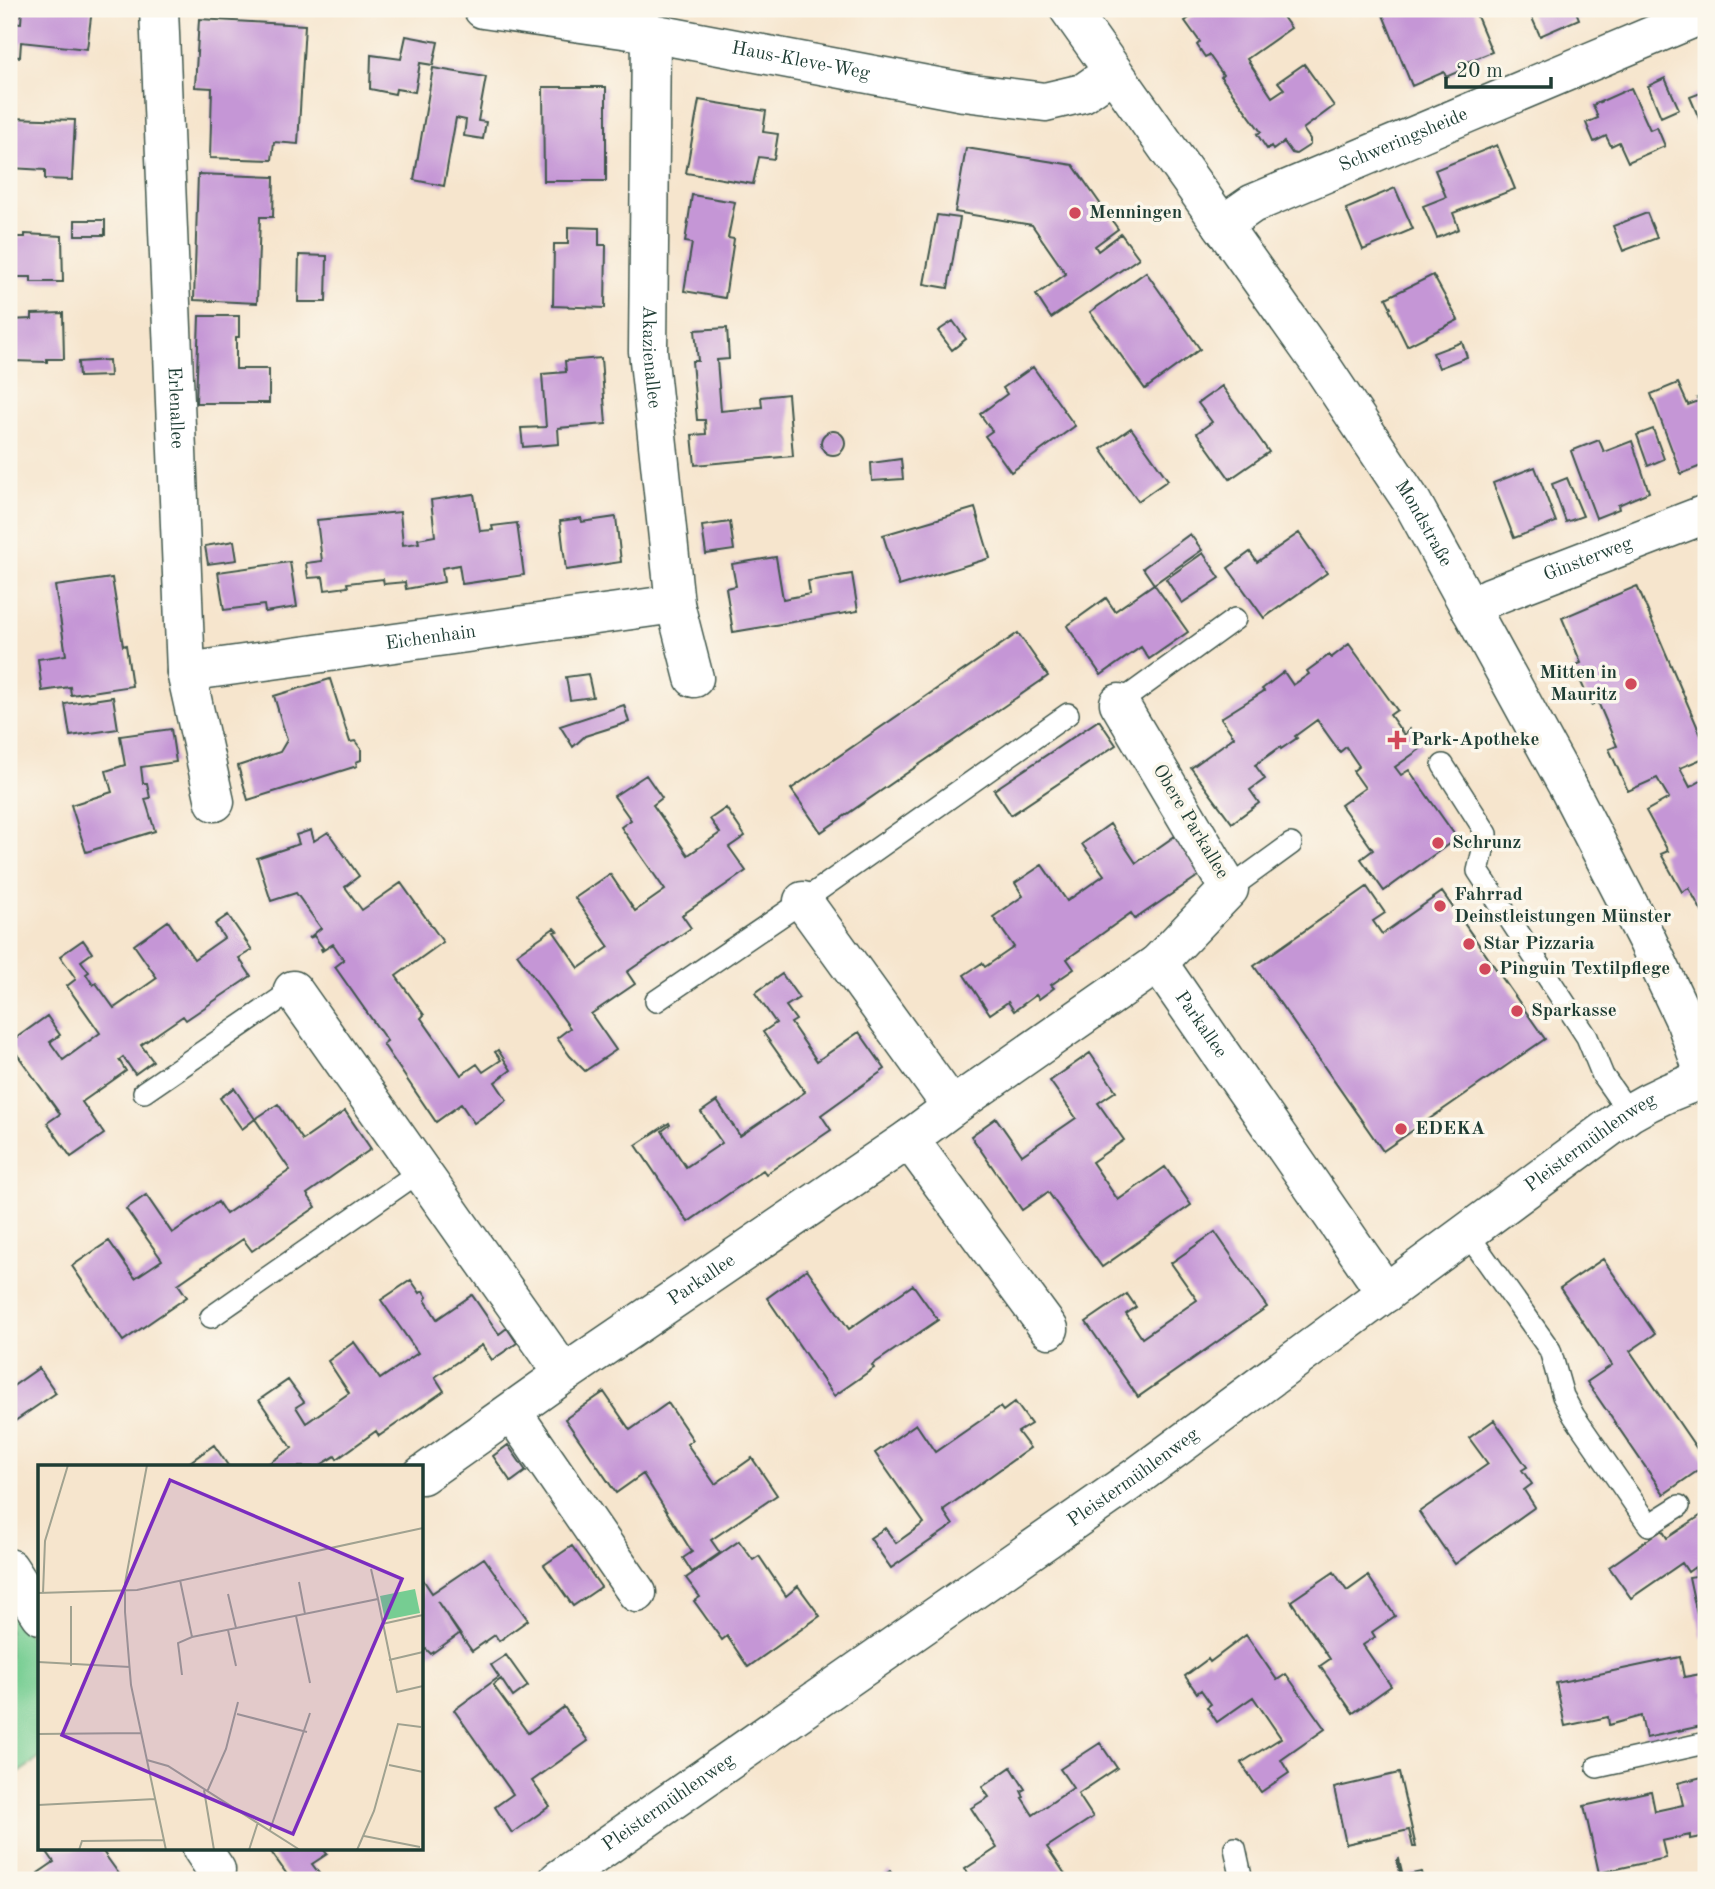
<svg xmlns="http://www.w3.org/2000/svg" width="1715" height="1889" viewBox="0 0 1715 1889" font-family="'Old Standard TT',serif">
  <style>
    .green { fill: #76cd92; stroke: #4a8563; stroke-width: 2 }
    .building { fill: #c596d6 }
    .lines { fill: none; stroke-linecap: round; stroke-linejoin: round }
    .service-casing { stroke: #3f564b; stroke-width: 24 }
    .minor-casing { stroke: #3f564b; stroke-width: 41 }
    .tertiary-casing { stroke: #3f564b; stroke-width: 41 }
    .service { stroke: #fff; stroke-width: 21 }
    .minor { stroke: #fff; stroke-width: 38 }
    .tertiary { stroke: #fff; stroke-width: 38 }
    .poi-dot { fill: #d1495b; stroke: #fbf7ec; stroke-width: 2.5 }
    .labels { text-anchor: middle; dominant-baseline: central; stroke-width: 7; stroke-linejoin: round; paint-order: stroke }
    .street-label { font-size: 19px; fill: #1f3d34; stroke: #fbf7ec }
    .poi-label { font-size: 19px; font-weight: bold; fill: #1f3d34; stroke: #fbf7ec; text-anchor: start }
    .inset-road { fill: none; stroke: #a0a290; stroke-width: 2 }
    .view { fill: #7b2cbf; fill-opacity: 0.15; stroke: #7b2cbf; stroke-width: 3.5 }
    .inset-edge { fill: none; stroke: #1f3d34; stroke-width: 3.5 }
  </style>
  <rect width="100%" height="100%" fill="#fbf7ec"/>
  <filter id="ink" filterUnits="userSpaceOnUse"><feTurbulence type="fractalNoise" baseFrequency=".0143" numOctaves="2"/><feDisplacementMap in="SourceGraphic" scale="14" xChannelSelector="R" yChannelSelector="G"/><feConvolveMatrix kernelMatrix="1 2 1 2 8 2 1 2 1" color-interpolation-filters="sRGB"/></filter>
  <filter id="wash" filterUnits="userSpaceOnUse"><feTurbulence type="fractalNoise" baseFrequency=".00686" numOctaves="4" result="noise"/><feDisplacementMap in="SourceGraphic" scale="28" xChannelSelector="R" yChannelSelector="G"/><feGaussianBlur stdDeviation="1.57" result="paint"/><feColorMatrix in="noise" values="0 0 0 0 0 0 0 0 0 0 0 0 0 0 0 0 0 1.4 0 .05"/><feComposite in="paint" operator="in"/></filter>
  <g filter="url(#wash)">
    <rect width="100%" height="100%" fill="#f6e5cd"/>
    <path class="green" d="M9,1604L40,1652V1758L9,1779Z"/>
    <g id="blocks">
      <path class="building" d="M22,9H92L87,49L21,42L20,57L9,56V22L21,23Z
        M1202,9H1290L1281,14L1291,28L1247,59L1272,97L1284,89L1278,82L1304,64L1334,106L1303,129L1310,139V145L1296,154L1292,153L1284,142L1273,150L1271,146L1267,149L1257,134L1261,132L1221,77L1223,75L1209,55L1205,57L1197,45L1200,42L1185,21Z
        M1397,9H1474L1492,52L1460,65L1462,70L1446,77L1444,72L1412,86L1383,15Z
        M1524,9H1575L1579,19L1540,36L1529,11L1525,13Z
        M199,19L305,25L298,144L274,142L272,160L210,158L212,88L195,87Z
        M406,36L438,42L433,65L420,63L415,92L396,89L395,94L370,89L371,55L401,59Z
        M433,68L486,77L478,121L486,122L483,139L464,136L466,120L456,118L444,186L414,180Z
        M1665,78L1679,109L1661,117L1648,86Z
        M543,87H606V181H544Z
        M1631,88L1650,130L1657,127L1665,146L1628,162L1619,142L1611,146L1606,136L1594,142L1586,123L1598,118L1593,105Z
        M1706,91V135L1690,97Z
        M699,100L766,111L763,132L778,134L774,159L759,157L753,184L686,173Z
        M9,118L75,120L72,180L45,179V170L11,168L9,174Z
        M1497,145L1515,189L1453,213L1459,229L1437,238L1423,206L1446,197L1435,170Z
        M966,148L1073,165L1118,229L1095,246L1098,251L1121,234L1139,258L1051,318L1036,295L1066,274L1032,225L955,212Z
        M198,174L274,177L273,217H260L257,303L194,300Z
        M1395,188L1413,229L1363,250L1346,209Z
        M692,195L735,202L728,238L734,239L725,298L684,291L692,243L685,242Z
        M1647,213L1657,238L1623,251L1613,226Z
        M937,215L960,218L948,288L924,284Z
        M75,220H105V235H75Z
        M568,227L599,228V245H606L605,308L553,306L554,244H568Z
        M25,234L62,236L63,282H31V277H9V237H25Z
        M299,255L327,256L326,302H298Z
        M1146,272L1200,349L1145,389L1090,312Z
        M1433,275L1458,320L1407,346L1389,309L1391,308L1386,298Z
        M63,313L64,359H47V362L13,361V365L11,366L9,360V320L32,319V314Z
        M199,316H239V337H236V369H269V403H196Z
        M953,321L966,339L952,350L938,331Z
        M727,328L729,359L717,360L721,411L762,407L761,397L788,394L793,456L695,465L692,435L706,434L705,420H697L692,361H698L695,330Z
        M1462,342L1467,357L1439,368L1433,353Z
        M601,358L606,424L558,428L559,444L523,447L521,428L546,427L542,374L566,372L565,361Z
        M109,360L110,376L79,377L78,362Z
        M1033,367L1075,426L1011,472L985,436L992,431L980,414L1007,394L1003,388Z
        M1678,383L1688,405L1699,401L1697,398L1706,394V464L1681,474L1651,394Z
        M1222,386L1269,452L1230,479L1197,433L1212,422L1198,403Z
        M1131,428L1168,480L1138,501L1101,449Z
        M1653,429L1664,459L1648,466L1637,435Z
        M821 443a12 12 0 1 1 24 0a12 12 0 1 1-24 0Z
        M1599,440L1604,452L1632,441L1649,492L1618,505L1619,509L1596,518L1571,451Z
        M901,459L903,479L872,481L871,463Z
        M1535,467L1556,522L1514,538L1493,483Z
        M1567,478L1583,516L1566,522L1552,484Z
        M474,494L480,531L493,530L492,526L517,523L524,575L462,584L459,565L442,568L444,582L406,589L405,582L384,584L383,579L347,583L348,587L325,590L323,577L308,578L306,563L322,561L317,520L400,512L403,545L419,543L418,539L435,536L431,500Z
        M975,508L990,558L899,586L883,535Z
        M616,517L621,562L566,570L560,521L581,518L582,522Z
        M730,522L734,550L706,554L702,526Z
        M1299,533L1327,573L1264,618L1228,568L1250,552L1257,562Z
        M1190,534L1202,550L1154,584L1143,568Z
        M234,541L237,560L208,564L205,546Z
        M1203,553L1220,578L1182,603L1166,579Z
        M776,557L783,599L810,594L808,581L852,574L858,611L733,632L726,588L736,586L732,564Z
        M290,562L297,607L265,612L264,605L224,610L218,572Z
        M112,578L123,646L126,645L132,686L71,695L70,687L42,691L38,659L66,655L55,586Z
        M1154,584L1188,632L1149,659L1141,647L1101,675L1067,626L1106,598L1115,611Z
        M1637,586L1706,747V757L1680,768L1690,787L1706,778V919L1689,888L1682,892L1661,854L1668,851L1646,811L1669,798L1657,778L1628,791L1609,749L1617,746L1598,702L1591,705L1574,666L1581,663L1562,618Z
        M1018,633L1048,676L821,832L791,789Z
        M1349,644L1397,710L1390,715L1404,735L1410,729L1423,747L1395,767L1401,775L1409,770L1457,838L1384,891L1361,859L1373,850L1341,805L1365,788L1353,771L1359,766L1346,747L1340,752L1317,720L1295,736L1297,738L1281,749L1280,747L1255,765L1265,779L1250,790L1259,803L1232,823L1191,768L1234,737L1221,718L1264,691L1262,689L1284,672L1293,685L1309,674L1307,671L1329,655L1331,658Z
        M588,674L593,697L570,700L566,677Z
        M330,679L350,742L355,741L361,749V760L356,762L357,766L248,800L238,766L280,752L287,740L274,696Z
        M113,697L118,729L70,736L65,704Z
        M624,705L629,722L585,736L573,747L560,726Z
        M1099,720L1116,745L1011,815L994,790Z
        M171,729L176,762L141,767L143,783H147L150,798L145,799L155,831L86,852L71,805L112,792L106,771L125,765L120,736Z
        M646,775L662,798L653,805L688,855L720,833L710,819L726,808L745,836L729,847L746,871L682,915L691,928L627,972L635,984L591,1014L616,1050L585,1071L570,1056L557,1038L570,1028L517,954L554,928L557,931L554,932L579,968L609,947L575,898L610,874L635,911L665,890L621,827L631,820L614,796Z
        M1110,824L1136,863L1175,836L1201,874L1135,919L1131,913L1067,959L1074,969L1051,985L1054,988L1039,999L1036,995L1014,1011L1008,1002L990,1014L964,975L982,963L985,967L1014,947L993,917L1023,896L1015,883L1042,865L1067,901L1104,875L1082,844Z
        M311,830L314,841L328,832L359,876L345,887L362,910L401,883L443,942L396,976L424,1015L421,1018L461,1075L477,1064L483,1072L501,1060L495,1052L498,1050L511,1070L495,1082L507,1100L474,1123L461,1104L436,1122L383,1044L387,1041L335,967L344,960L333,944L322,951L321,949L323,948L314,936L309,938L321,928L296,893L271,901L257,858L299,844L296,835Z
        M1367,887L1385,913L1373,921L1382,934L1442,892L1545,1039L1383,1151L1254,966Z
        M228,915L252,950L239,958L251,976L186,1020L183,1016L141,1045L153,1061L135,1074L123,1057L119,1060L126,1071L82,1102L104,1134L71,1157L47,1123L60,1114L9,1043L47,1016L60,1035L50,1042L63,1060L100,1033L67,986L76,979L60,956L83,940L92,953L81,961L89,972L86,974L93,985L96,983L114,1008L157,978L134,945L168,921L194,959L224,938L215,924Z
        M782,974L799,998L786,1006L796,1020L791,1023L817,1061L859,1032L885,1069L821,1115L831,1130L766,1174L763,1170L688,1222L636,1145L669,1123L670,1125L662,1131L686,1167L722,1143L701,1112L717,1101L740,1136L805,1092L763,1032L776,1023L755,993Z
        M1090,1053L1116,1091L1098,1103L1124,1140L1092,1162L1118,1200L1165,1167L1191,1205L1102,1267L1048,1192L1022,1210L971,1136L996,1118L1022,1155L1076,1118L1050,1081Z
        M234,1088L255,1119L242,1129L220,1098Z
        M278,1104L303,1140L345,1111L371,1149L307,1194L316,1207L252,1251L243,1239L178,1284L187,1297L123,1341L72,1266L109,1241L135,1278L162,1260L126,1209L146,1195L172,1233L218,1202L226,1214L290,1170L255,1119Z
        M1215,1232L1267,1307L1138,1397L1086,1322L1127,1294L1136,1307L1126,1314L1142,1338L1197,1300L1171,1263Z
        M1603,1259L1655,1334L1630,1351L1706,1462V1465L1664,1494L1587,1382L1612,1365L1560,1288Z
        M807,1269L849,1329L913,1285L938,1320L872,1365L874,1368L834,1396L767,1298Z
        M411,1280L420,1293L423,1291L427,1297L425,1300L437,1319L472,1295L499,1334L507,1328L517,1343L492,1360L482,1345L435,1377L444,1391L379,1436L376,1431L337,1459L335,1456L322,1464L324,1467H263L292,1448L259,1400L288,1380L304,1402L296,1407L306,1423L349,1393L328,1361L354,1342L380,1379L418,1353L381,1300Z
        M39,1368L56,1393L9,1425V1389Z
        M604,1392L630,1430L668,1403L693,1440L687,1444L715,1484L752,1458L777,1495L711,1540L720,1553L692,1572L683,1558L692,1552L643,1474L616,1493L565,1419Z
        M1015,1402L1031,1424L1018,1432L1030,1448L943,1510L953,1525L891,1568L870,1538L885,1528L896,1543L924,1523L875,1453L916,1424L935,1452L1000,1407L1003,1411Z
        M1494,1420L1527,1467L1522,1470L1532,1484L1524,1490L1535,1507L1455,1564L1419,1512L1488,1464L1469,1438Z
        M214,1445L229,1467H194L190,1462Z
        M508,1445L526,1471L511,1482L493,1456Z
        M1706,1512V1637L1702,1638L1689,1577L1696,1576L1695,1567L1688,1572L1682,1563L1631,1598L1609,1567L1662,1530L1667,1538Z
        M739,1541L753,1560L759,1556L786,1596L798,1586L820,1616L748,1667L727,1636L722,1640L694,1601L700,1597L686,1578Z
        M572,1546L601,1587L573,1606L544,1565Z
        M484,1558L528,1620L499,1641L495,1635L472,1651L437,1601L459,1634L431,1654L426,1649L422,1652V1578L432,1593Z
        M1334,1572L1347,1591L1368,1576L1395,1616L1372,1632L1375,1637L1363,1645L1391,1686L1353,1713L1320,1666L1330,1659L1291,1601Z
        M1246,1635L1277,1680L1286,1674L1325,1729L1281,1760L1289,1773L1261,1792L1241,1763L1281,1738L1253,1697L1217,1722L1207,1707L1211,1704L1201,1690L1197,1693L1185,1676L1208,1659L1210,1662Z
        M506,1655L528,1686L513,1697L501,1679L493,1685L528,1733L564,1707L588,1741L532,1781L550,1806L512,1833L495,1807L513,1794L454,1710L499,1677L491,1665Z
        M1680,1657L1684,1677L1701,1674L1704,1691H1706V1725L1646,1738L1641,1716L1609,1725L1608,1717L1565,1726L1556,1683Z
        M1100,1743L1117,1768L1078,1794L1093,1817L1047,1847L1069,1880H972L965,1869L997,1848L971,1808L989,1797L982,1787L1011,1767L1025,1789L1021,1791L1024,1797L1022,1798L1033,1815L1073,1788L1060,1769Z
        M1399,1773L1416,1847H1413L1409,1830L1346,1844L1334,1788Z
        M1706,1776V1836L1690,1839V1835L1662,1841L1666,1858L1599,1873L1584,1806L1651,1791L1655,1811L1683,1805L1678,1783Z
        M45,1849H101L119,1874L116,1876L119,1880H42L38,1873L54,1862Z
        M269,1849H323L327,1854L312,1864L324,1880H291Z
        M1399,1859L1403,1876L1421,1872L1423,1880H1387L1401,1876L1397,1860Z
        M890,1871L896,1880H877Z"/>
    </g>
  </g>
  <g filter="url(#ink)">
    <use href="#blocks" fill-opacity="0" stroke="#3f564b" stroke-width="2"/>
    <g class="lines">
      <g class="service-casing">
        <path id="service" d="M1119,703L1235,619
          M1443,765L1487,834L1478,871L1587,1037L1603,1076L1629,1113
          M1229,889L1291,844
          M656,1001L803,901L1068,714
          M144,1092L293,990
          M1467,1233L1550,1350L1563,1396L1574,1416L1649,1525L1679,1506
          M211,1317L419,1172
          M1597,1767L1706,1743
          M1235,1848L1242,1880"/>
      </g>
      <g class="minor-casing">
        <g id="minor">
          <path id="s1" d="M159,9L186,672L215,802"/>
          <path id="s2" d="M483,9L651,33L964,92L1045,102L1083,93L1113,72"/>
          <path id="s3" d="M651,33L648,351L675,604L694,678"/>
          <path id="s4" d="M1222,225L1252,204L1706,13"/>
          <path id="s5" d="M1471,610L1490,597L1706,514"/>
          <path id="s6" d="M186,672L675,604"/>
          <path d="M803,901L952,1107"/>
          <path id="s7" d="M1158,963L1386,1293"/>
          <path d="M293,990L564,1374"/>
          <path d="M909,1139L1049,1329"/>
          <path d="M512,1412L637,1593"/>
          <path id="s8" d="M422,1475L564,1374L909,1139L952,1107L1158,963L1229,889L1119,703"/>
          <path d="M9,1568L40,1615"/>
          <path d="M202,1849L216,1870"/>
          <path id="s9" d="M558,1880L1139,1475L1629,1113C1654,1098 1678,1087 1706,1079"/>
        </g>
      </g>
      <g class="tertiary-casing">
        <g id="tertiary">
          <path id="s10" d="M1069,9L1319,362L1412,502L1567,785L1647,940L1686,1023L1706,1079"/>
        </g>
      </g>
      <use href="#service" class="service"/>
      <use href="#minor" class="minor"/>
      <use href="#tertiary" class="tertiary"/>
    </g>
  </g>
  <g class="poi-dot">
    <circle cx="1075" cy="213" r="7"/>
    <circle cx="1631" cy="684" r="7"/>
    <path d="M1393.5 729.5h7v7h7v7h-7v7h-7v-7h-7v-7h7z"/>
    <circle cx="1438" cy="843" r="7"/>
    <circle cx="1440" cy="906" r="7"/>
    <circle cx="1469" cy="944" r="7"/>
    <circle cx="1485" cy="969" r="7"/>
    <circle cx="1517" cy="1011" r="7"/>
    <circle cx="1401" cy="1129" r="7"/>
  </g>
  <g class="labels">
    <g class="street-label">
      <text stroke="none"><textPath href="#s2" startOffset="322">Haus-Kleve-Weg</textPath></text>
      <text stroke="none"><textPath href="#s4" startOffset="201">Schweringsheide</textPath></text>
      <text stroke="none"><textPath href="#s3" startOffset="324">Akazienallee</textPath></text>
      <text stroke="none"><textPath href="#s1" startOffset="399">Erlenallee</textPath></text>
      <text stroke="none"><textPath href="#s10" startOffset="625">Mondstraße</textPath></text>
      <text stroke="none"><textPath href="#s5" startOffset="128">Ginsterweg</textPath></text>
      <text stroke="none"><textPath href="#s6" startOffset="247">Eichenhain</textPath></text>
      <text transform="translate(1190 822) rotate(59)">Obere Parkallee</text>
      <text stroke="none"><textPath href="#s7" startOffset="75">Parkallee</textPath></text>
      <text stroke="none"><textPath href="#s9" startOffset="1269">Pleistermühlenweg</textPath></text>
      <text stroke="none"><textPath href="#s8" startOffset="341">Parkallee</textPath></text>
      <text stroke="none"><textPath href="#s9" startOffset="702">Pleistermühlenweg</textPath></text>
      <text stroke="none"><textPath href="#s9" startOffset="135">Pleistermühlenweg</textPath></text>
    </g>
    <g class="poi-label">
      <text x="1089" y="213">Menningen</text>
      <text x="1617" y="673" text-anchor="end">Mitten in<tspan x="1617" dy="22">Mauritz</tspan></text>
      <text x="1411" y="740">Park-Apotheke</text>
      <text x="1452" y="843">Schrunz</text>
      <text x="1454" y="895">Fahrrad<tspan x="1454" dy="22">Deinstleistungen Münster</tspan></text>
      <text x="1483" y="944">Star Pizzaria</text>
      <text x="1499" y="969">Pinguin Textilpflege</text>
      <text x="1531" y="1011">Sparkasse</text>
      <text x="1415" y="1129">EDEKA</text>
    </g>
  </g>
  <g transform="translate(38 1465)">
    <rect width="385" height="385" fill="#f6e5cd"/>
    <path d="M377,124L382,148L347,155L342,131Z" fill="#76cd92"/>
    <path class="inset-road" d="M109,0L87,118V147L93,220L128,385M333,104L340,134M142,115L154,172M261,117L267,149M0,128L99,125L385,63M5,128L7,76L30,0M190,129L198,163M33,141V201M258,151L272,218M344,159L385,150M190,165L198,201M351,195L385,187M0,197L92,202M144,210L140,178L154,172L340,134L359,227L385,221M199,249L269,267M0,269L103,268M109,295L130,301L262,385M351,300L385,307M166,325L176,385M169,327L188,284L200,237M0,340L117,334M232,365L272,248M326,371L382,382M41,385L44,376L126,375M211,385L220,357M319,385L336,346L360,259L383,262"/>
    <path class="view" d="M132,15L364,114L255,369L24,270Z"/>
    <rect width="385" height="385" class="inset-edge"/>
  </g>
  <rect width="1715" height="1889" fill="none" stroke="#fbf7ec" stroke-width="35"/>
  <path d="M1446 77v10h105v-10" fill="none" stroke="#1f3d34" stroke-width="3.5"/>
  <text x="1456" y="77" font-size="21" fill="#1f3d34" stroke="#fbf7ec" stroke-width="5" paint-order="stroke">20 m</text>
</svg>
